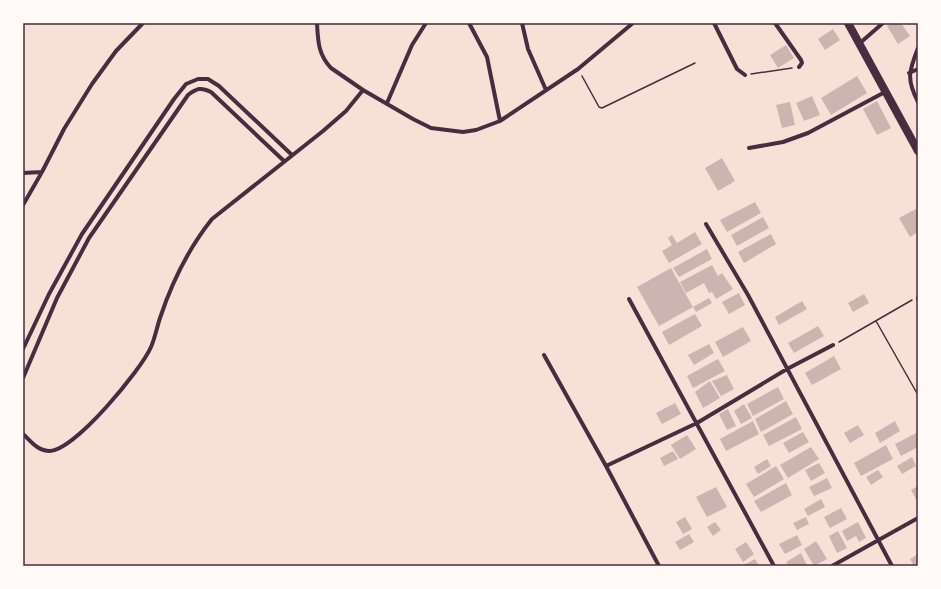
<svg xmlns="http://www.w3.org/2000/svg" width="941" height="589" viewBox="0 0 941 589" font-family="'Noto Serif',serif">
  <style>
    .building { fill: #ccb4b1 }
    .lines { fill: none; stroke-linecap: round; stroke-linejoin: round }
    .path { stroke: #4a2c40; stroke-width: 1.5 }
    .minor { stroke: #4a2c40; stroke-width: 4 }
    .primary { stroke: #4a2c40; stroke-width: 8 }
    .neatline { fill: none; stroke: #4a2c40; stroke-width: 1.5 }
  </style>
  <rect width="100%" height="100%" fill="#f7e1d7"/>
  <path class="building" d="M891,23H901L910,36L898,44L887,26Z
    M833,29L840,40L825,50L818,39Z
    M786,45L794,58L778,68L770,55Z
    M857,76L867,93L831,115L821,98Z
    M812,96L820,115L804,121L796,103Z
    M877,101L891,128L877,135L863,109Z
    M790,102L795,125L782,128L776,105Z
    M722,158L735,181L718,191L705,168Z
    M755,202L761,213L727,232L720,220Z
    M916,209L918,213V232L910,237L899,218Z
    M763,217L769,228L737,246L731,235Z
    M695,232L702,244L669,263L662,251L672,245L668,238L672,235L677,243Z
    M771,234L776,244L744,263L738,252Z
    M707,249L712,259L679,277L673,268Z
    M712,265L718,276L722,273L733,289L716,299L712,292L709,293L704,283L686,293L680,282Z
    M671,268L693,307L709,298L712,303L696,312L693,307L659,326L637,287Z
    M739,293L745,305L729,314L722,302Z
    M864,294L869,303L853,312L848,303Z
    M802,301L807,309L779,325L775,317Z
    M695,314L702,326L669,345L662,332Z
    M818,326L824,336L794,353L788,343Z
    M743,327L751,341L723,357L715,342Z
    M709,344L714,353L694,365L688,355Z
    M834,356L841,369L812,385L805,373Z
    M718,359L725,371L693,388L687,376Z
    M727,375L734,389L721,396L712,381Z
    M710,381L720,398L703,408L695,392Z
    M778,387L784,399L753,416L747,404Z
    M786,401L793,414L761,432L755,419Z
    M675,403L681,414L662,424L656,413Z
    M744,404L752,418L741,424L734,411Z
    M728,409L736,426L727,430L719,414Z
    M796,417L802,429L769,446L763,435Z
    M753,421L759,434L726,451L720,439Z
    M895,421L900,431L880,443L875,433Z
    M858,425L864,435L850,443L844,433Z
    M803,432L809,442L789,453L783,443Z
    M918,432V447L901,456L895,444Z
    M687,435L696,449L680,459L671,445Z
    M886,445L893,459L861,476L854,463Z
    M811,447L819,459L788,478L780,465Z
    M673,451L678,459L664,466L660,458Z
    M912,457L916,466L902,474L897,466Z
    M767,459L771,466L758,474L754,467Z
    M819,463L825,473L811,481L805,470Z
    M776,466L784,479L754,497L746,484Z
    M878,470L883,477L871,485L866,477Z
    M827,478L832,488L814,496L809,487Z
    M786,483L792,495L761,512L754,501Z
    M918,486V503L911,490Z
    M716,487L727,507L707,517L696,497Z
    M821,499L825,507L808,516L804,509Z
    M841,508L847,519L830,528L824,517Z
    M685,517L692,529L683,534L676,522Z
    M806,517L809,524L797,530L793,523Z
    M715,522L721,530L713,536L707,527Z
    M858,522L866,538L859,542L856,536L847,541L842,531Z
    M838,531L847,548L837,553L829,536Z
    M689,534L694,542L680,550L675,542Z
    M797,535L802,545L785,554L779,544Z
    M816,541L827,559L814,566L804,549Z
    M746,542L754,554L743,562L735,549Z
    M801,553L807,565L789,566L786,562Z
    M918,554V566H914L910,559Z
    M755,559L759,566H742Z"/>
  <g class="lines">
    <path class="path" d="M751,74L792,68
      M582,76L599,107L602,108L695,63
      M876,321L918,395
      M839,342L912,300"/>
    <path class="minor" d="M317,23C318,41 318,54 331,68L363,90L413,119L431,128L463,132L476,130L500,121L578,69L633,23
      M469,23L487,57L500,121
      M522,23L528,49L546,90
      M714,23L737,69L745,75
      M775,23L801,60L802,63L799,67
      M860,43L883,23
      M918,48C909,71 906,79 918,102
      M909,73L918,69
      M387,103L412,45L426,23
      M749,148L783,142L808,133L885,92
      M23,173L42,172
      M23,205L42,172L64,129L92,84L116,51L143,23
      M706,224L748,295L892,566
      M918,297V299
      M629,299L774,566
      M23,349L49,294L82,234L174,99L186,84L198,79H208L219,86L292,155
      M544,355L606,466L659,566
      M23,378L57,298L89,238L188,95C197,88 201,87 211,92L284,161
      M23,434C31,441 37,451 50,451C75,450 141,370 151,347C155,338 157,327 160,318C172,282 188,249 212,219L323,131L346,111L363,90
      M606,466L697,423L787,369L833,345
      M832,566L918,518"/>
    <path class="primary" d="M848,23L918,151"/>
  </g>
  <rect width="941" height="589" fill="none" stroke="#fffaf5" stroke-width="48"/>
  <rect x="24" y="24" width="893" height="541" class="neatline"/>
</svg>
